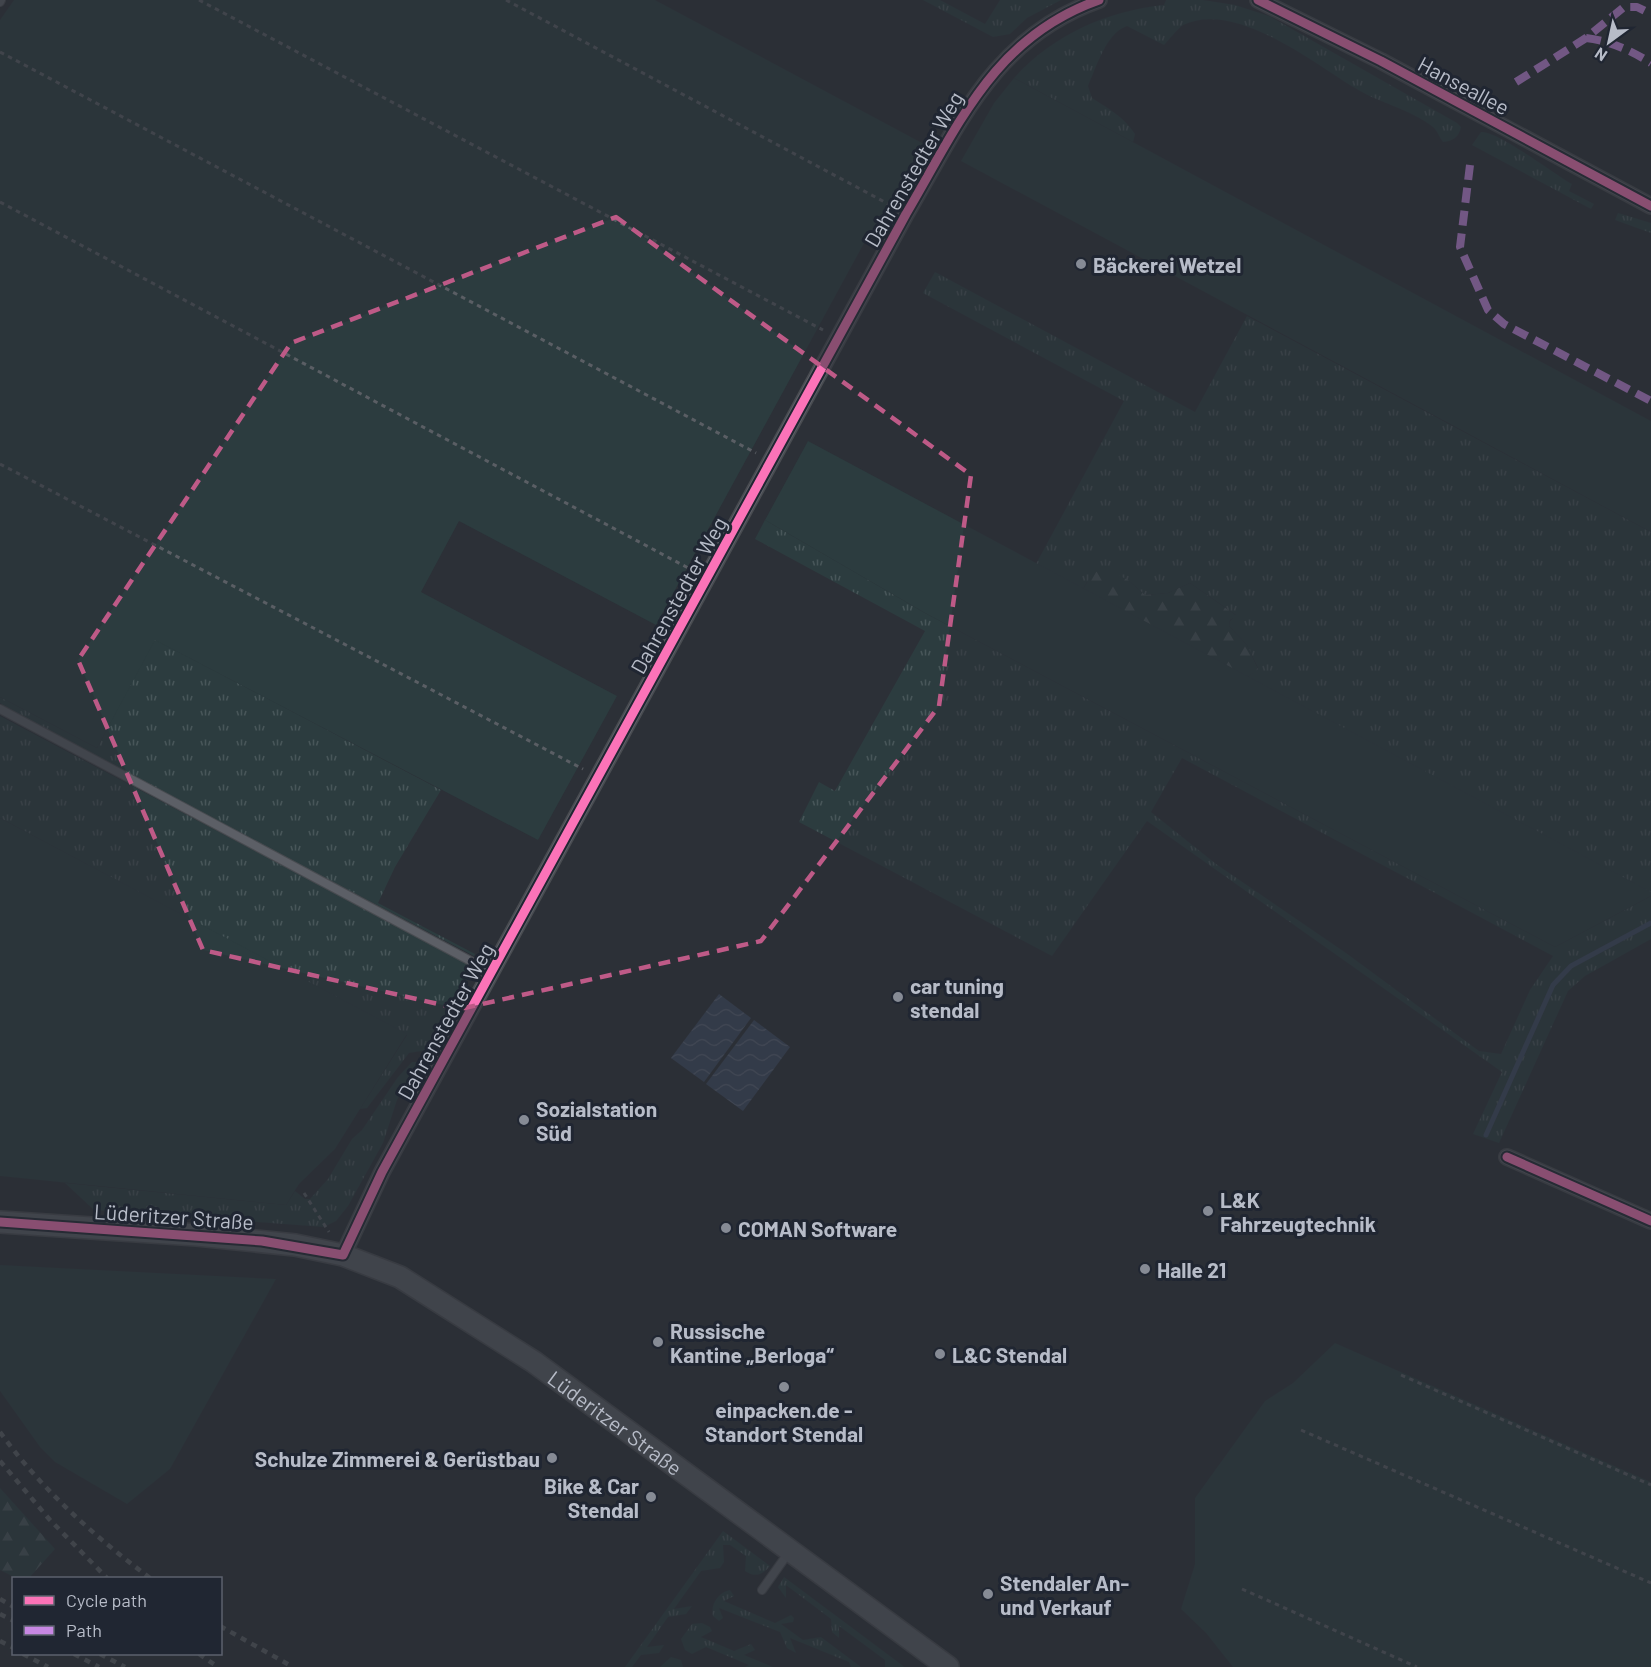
<svg xmlns="http://www.w3.org/2000/svg" width="1651" height="1667" viewBox="0 0 1651 1667" font-family="Barlow,sans-serif">
  <style>
    .grass { fill: url(#grass-tufts); fill-rule: evenodd }
    .forest { fill: url(#forest-firs) }
    .garden { fill: #2c3c3f }
    .water { fill: url(#water-waves) }
    .lines { fill: none; stroke-linecap: round; stroke-linejoin: round }
    .stream { stroke: #3d495f; stroke-width: 5 }
    .lane-casing { stroke: #484b50; stroke-width: 10 }
    .street-casing { stroke: #484b50; stroke-width: 18 }
    .secondary-casing { stroke: #484b50; stroke-width: 24 }
    .path { stroke: #5a5e64; stroke-width: 3; stroke-dasharray: 4.5 4.5; stroke-linecap: butt }
    .lane { stroke: #5c5f66; stroke-width: 8 }
    .street { stroke: #5c5f66; stroke-width: 15 }
    .secondary { stroke: #5a5d64; stroke-width: 21 }
    .rail { stroke: #5a5e63; stroke-width: 4.5; stroke-dasharray: 6 6; stroke-linecap: butt }
    .quiet { stroke: #c787e3; stroke-width: 8; stroke-dasharray: 15 8; stroke-linecap: butt }
    .cycleway-casing { stroke: #202632; stroke-width: 13 }
    .cycleway { stroke: #fb73b8; stroke-width: 9 }
    .marked { fill: none; stroke: #be5a87; stroke-width: 4.5; stroke-dasharray: 12 8; stroke-linejoin: round }
    .poi-dot { fill: #868b95; stroke: #202632; stroke-width: 2 }
    .labels { text-anchor: middle; dominant-baseline: central; stroke-width: 6; stroke-linejoin: round; paint-order: stroke }
    .street-label { font-size: 21px; fill: #b7bcc8; stroke: #202632 }
    .poi-label { font-size: 21px; font-weight: bold; fill: #b7bcc8; stroke: #202632; text-anchor: start }
  </style>
  <defs>
    <pattern id="grass-tufts" width="24" height="20" patternUnits="userSpaceOnUse" patternTransform="scale(1.5)"><rect width="24" height="20" fill="#2c3c3f"/><path d="M3 7l-1-3M5 7V3M7 7l1-3M15 17l-1-3M17 17v-4M19 17l1-3" fill="none" stroke="#485659"/></pattern>
    <pattern id="forest-firs" width="22" height="20" patternUnits="userSpaceOnUse" patternTransform="scale(1.5)"><rect width="22" height="20" fill="#2c3c3f"/><path d="M5 1l3.5 6h-7zM16 11l3.5 6h-7z" fill="#485659"/></pattern>
    <pattern id="water-waves" width="16" height="10" patternUnits="userSpaceOnUse" patternTransform="scale(1.5)"><rect width="16" height="10" fill="#3d495f"/><path d="M0 5q4-4 8 0t8 0" fill="none" stroke="#576174"/></pattern>
  </defs>
  <rect width="100%" height="100%" fill="#2c3037"/>
  <path class="grass" d="M923,0H940L985,24L1000,0H1061L1027,18L1010,34L993,37Z
    M1166,0H1203L1235,5L1269,16L1457,123L1461,127C1459,137 1453,141 1443,142C1439,137 1437,130 1433,127C1410,109 1379,103 1355,88C1312,62 1235,0 1183,25C1176,30 1170,39 1164,45L1127,26C1106,33 1096,68 1088,86L1092,98C1109,109 1123,116 1135,134L1133,142L1014,78C1053,35 1106,11 1164,5Z
    M1481,132C1498,131 1553,173 1572,184L1569,191L1594,204L1591,209L1472,145Z
    M1618,213L1651,223V233L1615,220Z
    M935,272L1195,412L1247,316L1651,532V893L1248,677L1258,668L1247,645L1229,626L1230,621L1236,615L1190,583L1168,593L1145,595L1128,580L1087,582L1083,589L1036,564L1124,401L923,293Z
    M765,520L925,613L1555,947L1651,896V939L1585,976L1568,991L1499,1143L1473,1134L1502,1072L1147,821L1052,956L799,822L819,782L835,791L925,631L755,539ZM1182,758L1553,956L1530,990L1501,1054L1479,1051L1346,953L1216,864L1151,812Z
    M154,639L441,790L395,867L378,903L475,954L474,956L28,722L0,703V697L97,748Z
    M0,716L472,966L470,975L431,1046L427,1050L409,1053L367,1108L360,1109L407,1035L0,818Z
    M412,1062H417L397,1100L383,1143L348,1206L336,1221L324,1227L94,1210L65,1183L286,1205L295,1191L305,1199H310L328,1179L352,1139L362,1130L398,1077Z
    M723,1531L770,1566C762,1575 756,1578 745,1571L746,1556L730,1545H723L724,1562L720,1568L701,1571L674,1609L692,1606L686,1614L668,1617L647,1647L664,1645L659,1653L641,1655L632,1667H625Z
    M784,1577L902,1665L904,1667H885V1660L839,1626V1638L832,1632L831,1619L786,1585V1598L778,1587Z
    M730,1590L734,1596L724,1601L775,1623L791,1615L794,1618L793,1622L781,1624L803,1640L821,1637L861,1667H851L849,1662L790,1638L796,1653L787,1648L780,1632L719,1608L723,1618L719,1621L713,1616C710,1604 719,1592 730,1590Z
    M702,1623L710,1627L712,1631L701,1637L734,1651L751,1644L755,1650L744,1655L773,1667H745L749,1665L706,1647L692,1654L685,1650L681,1639L692,1624Z
    M671,1657L681,1660L683,1667H660Z"/>
  <path class="forest" d="M1105,568L1128,580L1145,595L1168,593L1190,583L1237,616L1230,620L1229,626L1247,645L1258,669L1248,677L1083,589L1093,573Z
    M0,1488L55,1549L29,1578H16L0,1570Z"/>
  <path class="garden" d="M14,0H655L924,144L874,236L869,234L656,625L459,521L421,592L617,696L538,840L155,640L97,748L0,697V20Z
    M1014,78L1651,421V532L961,161L994,103Z
    M808,441L1651,892V896L1555,947L925,613L765,520Z
    M0,818L407,1034L335,1149L299,1184L286,1205L0,1176Z
    M0,1265L276,1279L170,1469L127,1504L55,1462L40,1447L0,1391Z
    M1335,1343L1651,1482V1667H1233L1206,1633L1181,1609L1195,1564V1498L1265,1401L1293,1383Z"/>
  <path class="water" d="M719,994L751,1018L704,1082L671,1058Z
    M754,1020L790,1047L743,1111L706,1084Z"/>
  <g class="lines">
    <path class="stream" d="M1486,1135L1553,985L1571,966L1651,923"/>
    <g class="lane-casing">
      <path id="lane" d="M0,2L1,0
        M0,709L493,973
        M762,1590L789,1552"/>
    </g>
    <g class="street-casing">
      <path id="street" d="M1258,0L1381,61L1651,206
        M1507,1157L1651,1221
        M343,1255L382,1172L441,1064L906,214C959,124 994,37 1099,0"/>
    </g>
    <g class="secondary-casing">
      <g id="secondary">
        <path id="s1" d="M0,1222L197,1235L295,1245L343,1255L400,1277L534,1362L948,1667"/>
      </g>
    </g>
    <path class="path" d="M199,0L823,330
      M506,0L894,207
      M0,52L756,453
      M0,202L692,570
      M0,464L583,769
      M304,1193L329,1232
      M1401,1375L1651,1485
      M1301,1430L1651,1583
      M1242,1589L1417,1667"/>
    <use href="#lane" class="lane"/>
    <use href="#street" class="street"/>
    <use href="#secondary" class="secondary"/>
    <path class="rail" d="M0,1432C40,1488 95,1537 150,1578
      M0,1461L50,1520L107,1578
      M0,1599L14,1607
      M0,1614L14,1621
      M220,1626L293,1667
      M0,1641L14,1648
      M23,1654L48,1667
      M74,1654L99,1667
      M100,1654L125,1667
      M199,1654L218,1667"/>
    <path class="quiet" d="M1586,38C1610,41 1630,50 1651,63
      M1516,82L1586,38L1624,7H1637L1651,14
      M1470,165L1460,247L1488,310L1504,324L1651,401"/>
    <g class="cycleway-casing">
      <path id="cycleway" d="M1258,0L1381,61L1651,206
        M1507,1157L1651,1221
        M0,1222L262,1241L343,1255L382,1172L441,1064L906,214C959,124 994,37 1099,0"/>
    </g>
    <use href="#cycleway" class="cycleway"/>
  </g>
  <path d="M0 0H1651V1667H0ZM616,217L971,475L939,706L761,941L460,1009L203,950L78,660L291,343Z" fill="#2c3037" fill-opacity=".55" fill-rule="evenodd"/>
  <path class="marked" d="M616,217L971,475L939,706L761,941L460,1009L203,950L78,660L291,343Z"/>
  <g class="poi-dot">
    <circle cx="1081" cy="264" r="6"/>
    <circle cx="898" cy="997" r="6"/>
    <circle cx="524" cy="1120" r="6"/>
    <circle cx="1208" cy="1211" r="6"/>
    <circle cx="726" cy="1228" r="6"/>
    <circle cx="1145" cy="1269" r="6"/>
    <circle cx="658" cy="1342" r="6"/>
    <circle cx="940" cy="1354" r="6"/>
    <circle cx="784" cy="1387" r="6"/>
    <circle cx="552" cy="1458" r="6"/>
    <circle cx="651" cy="1497" r="6"/>
    <circle cx="988" cy="1594" r="6"/>
  </g>
  <g class="labels">
    <g class="street-label">
      <text transform="translate(1464 85) rotate(28)">Hanseallee</text>
      <text transform="translate(913 169) rotate(-60)">Dahrenstedter Weg</text>
      <text transform="translate(678 595) rotate(-61)">Dahrenstedter Weg</text>
      <text transform="translate(445 1021) rotate(-61)">Dahrenstedter Weg</text>
      <text transform="translate(174 1216) rotate(4)">Lüderitzer Straße</text>
      <text stroke="none"><textPath href="#s1" startOffset="666">Lüderitzer Straße</textPath></text>
    </g>
    <g class="poi-label">
      <text x="1093" y="264">Bäckerei Wetzel</text>
      <text x="910" y="985">car tuning<tspan x="910" dy="24">stendal</tspan></text>
      <text x="536" y="1108">Sozialstation<tspan x="536" dy="24">Süd</tspan></text>
      <text x="1220" y="1199">L&amp;K<tspan x="1220" dy="24">Fahrzeugtechnik</tspan></text>
      <text x="738" y="1228">COMAN Software</text>
      <text x="1157" y="1269">Halle 21</text>
      <text x="670" y="1330">Russische<tspan x="670" dy="24">Kantine „Berloga“</tspan></text>
      <text x="952" y="1354">L&amp;C Stendal</text>
      <text x="784" y="1409" text-anchor="middle">einpacken.de -<tspan x="784" dy="24">Standort Stendal</tspan></text>
      <text x="540" y="1458" text-anchor="end">Schulze Zimmerei &amp; Gerüstbau</text>
      <text x="639" y="1485" text-anchor="end">Bike &amp; Car<tspan x="639" dy="24">Stendal</tspan></text>
      <text x="1000" y="1582">Stendaler An-<tspan x="1000" dy="24">und Verkauf</tspan></text>
    </g>
  </g>
  <rect x="12" y="1577" width="210" height="78" fill="#202632" stroke="#5c626e" stroke-width="1.5"/>
  <rect x="24" y="1596" width="30" height="9" fill="#fb73b8" stroke="#5c626e" stroke-width="1.5"/>
  <text x="66" y="1607" font-size="18" fill="#b7bcc8">Cycle path</text>
  <rect x="24" y="1626" width="30" height="9" fill="#c787e3" stroke="#5c626e" stroke-width="1.5"/>
  <text x="66" y="1637" font-size="18" fill="#b7bcc8">Path</text>
  <g transform="translate(1609 42) rotate(213)" stroke="#202632" stroke-width="4.5" paint-order="stroke">
  <path d="M0-4.5L10 22L0 15L-10 22Z" fill="#b7bcc8"/>
  <text y="-9" font-size="16" font-weight="bold" text-anchor="middle" fill="#b7bcc8">N</text>
  </g>
</svg>
